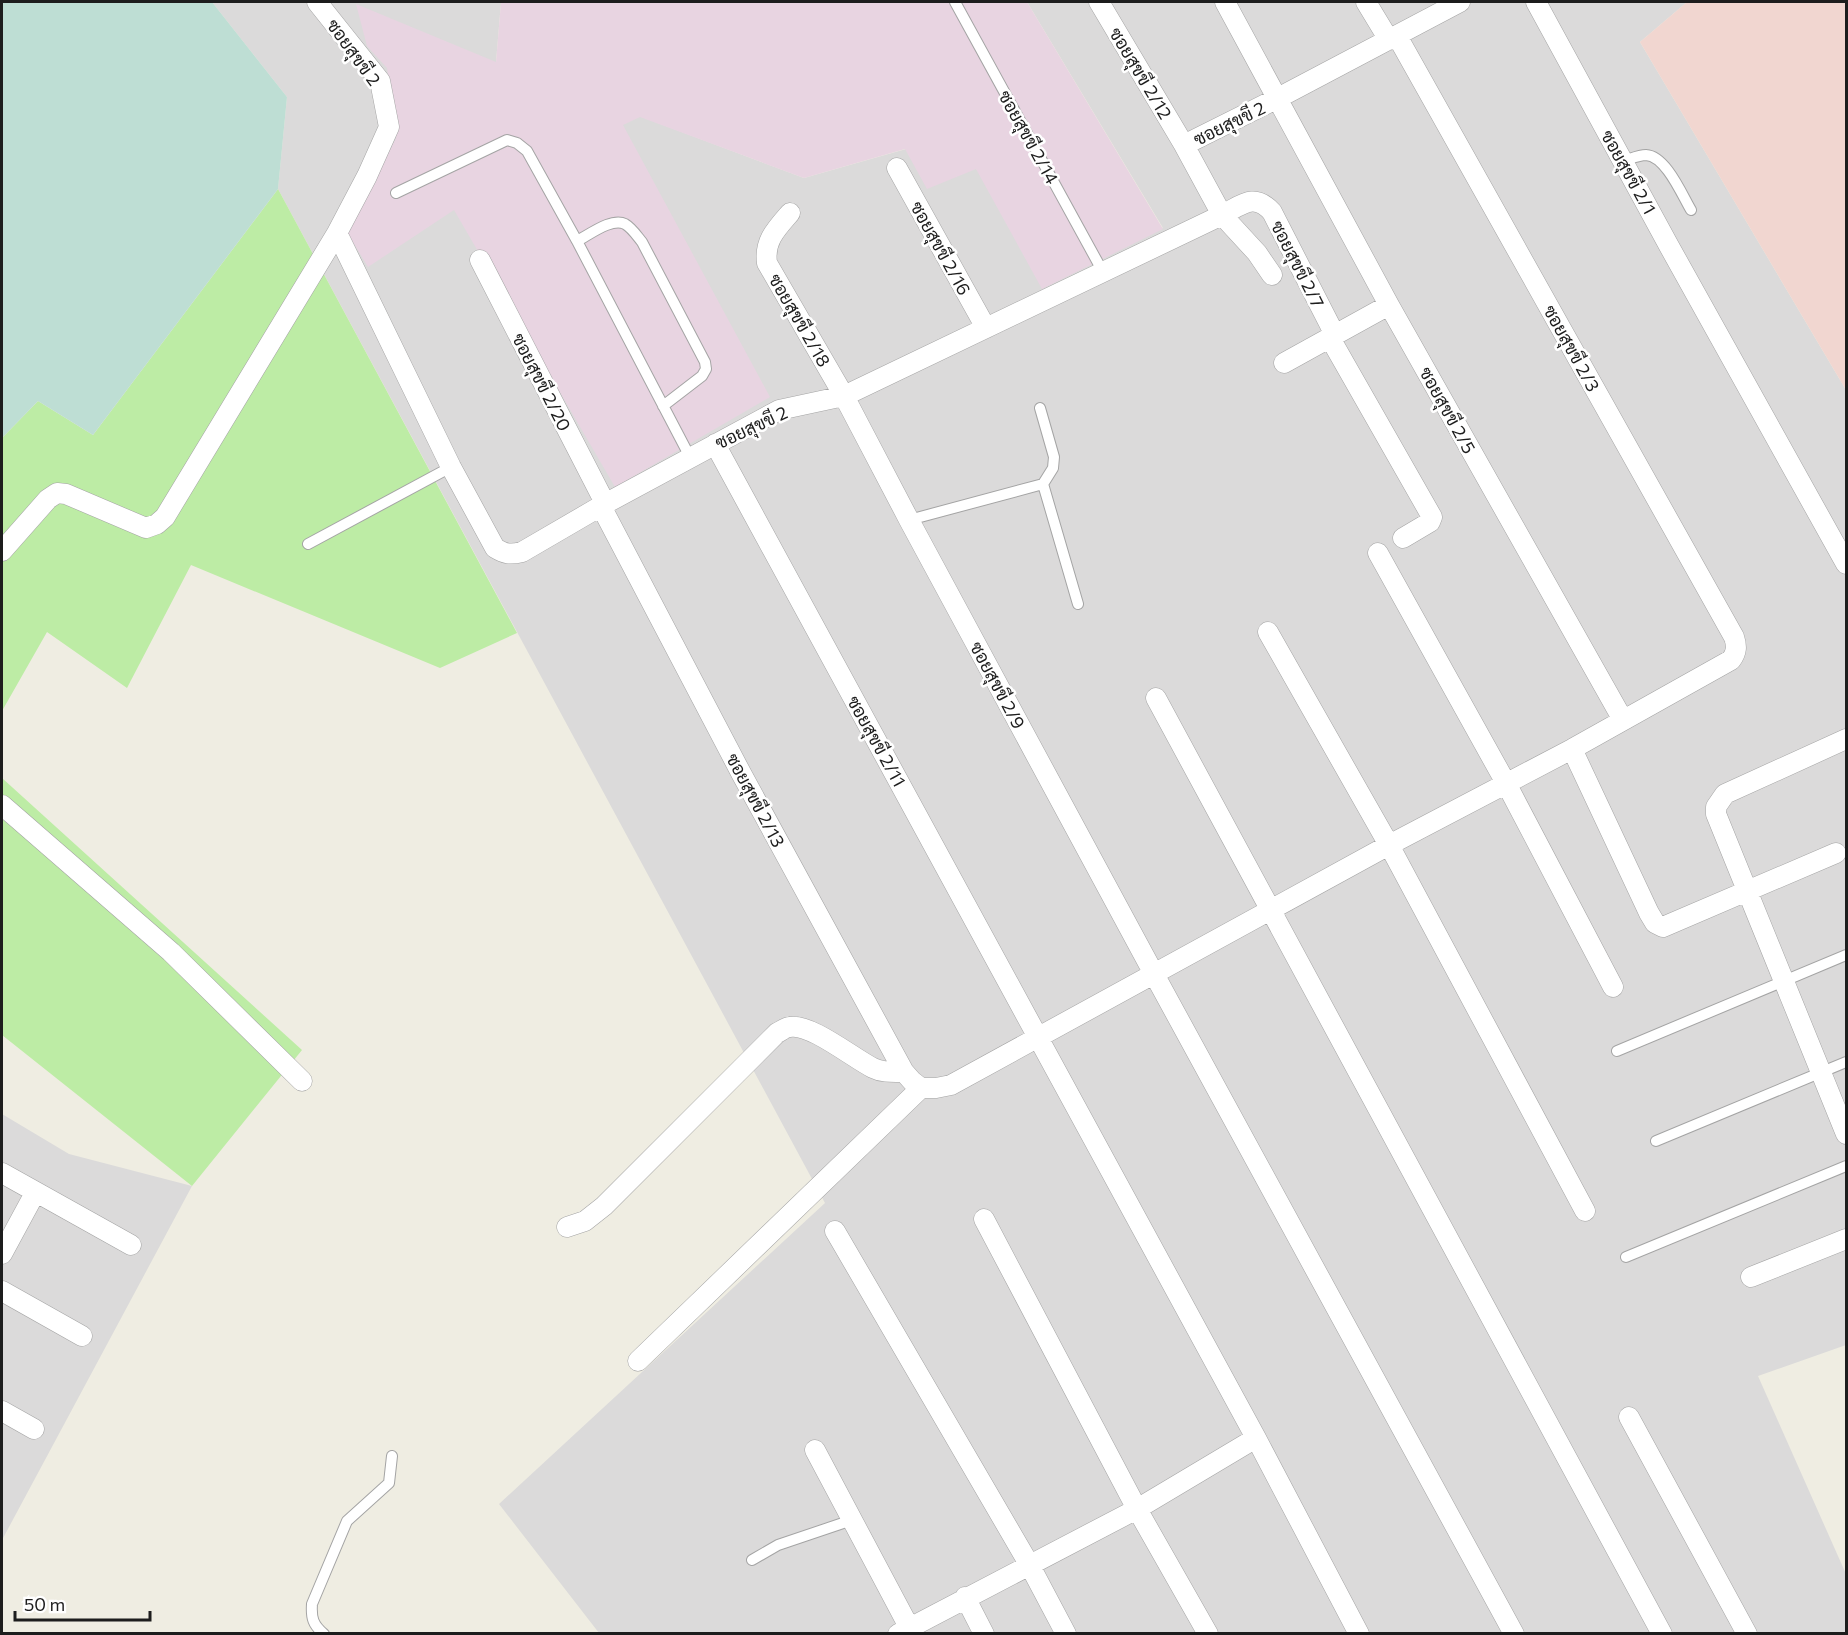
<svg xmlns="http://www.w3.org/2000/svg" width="1848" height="1635" viewBox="0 0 1848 1635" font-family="Commissioner,Sarabun,sans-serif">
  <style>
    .residential { fill: #dbdada }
    .commercial { fill: #f1d6d0 }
    .industrial { fill: #e8d4e1 }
    .grass { fill: #bdeca5 }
    .wetland { fill: #beded4 }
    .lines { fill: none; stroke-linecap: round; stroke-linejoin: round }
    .lane-casing { stroke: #a4a4a4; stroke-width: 12 }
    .street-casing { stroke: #a4a4a4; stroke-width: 21 }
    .lane { stroke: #fff; stroke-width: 10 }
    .street { stroke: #fff; stroke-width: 20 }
    .labels { text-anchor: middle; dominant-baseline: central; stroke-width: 5; stroke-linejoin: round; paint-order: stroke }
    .street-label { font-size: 18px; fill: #1d1d1d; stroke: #fff }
  </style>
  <rect width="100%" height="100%" fill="#efede2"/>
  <path class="residential" d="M212,2H501L496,62L804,178L906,149L976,169L1163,228L1027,2H1687L1640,42L1846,390V1345L1758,1376L1846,1574V1633H599L499,1504L825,1203L278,189L287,97Z
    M2,1114L69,1154L192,1186L2,1540Z"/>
  <path class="commercial" d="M1687,2H1846V390L1640,42Z"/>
  <path class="industrial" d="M501,2H1027L1163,229L1042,289L976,169L927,189L905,149L804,178L640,117L623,125L770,397L615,487L454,210L368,267L348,234L396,138L387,68L367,46L356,4L496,62Z"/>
  <path class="grass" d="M278,189L517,633L440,668L191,565L127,688L47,632L2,711V438L38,401L93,435Z
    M2,778L302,1050L192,1186L2,1035Z"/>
  <path class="wetland" d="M2,2H212L287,97L278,189L93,435L38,401L2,438Z"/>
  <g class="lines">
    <g class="lane-casing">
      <path id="lane" d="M955,2L1103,272
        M1623,161C1630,159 1639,155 1646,155C1666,156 1682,195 1691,210
        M396,193L507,140L517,143L527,151L577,241L690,457
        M577,241C589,235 612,217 625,224C632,228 637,236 642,242L705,362L706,369L702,376L663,406
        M1040,408L1054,457L1053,468L1043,484
        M909,520L1043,484L1078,604
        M308,544L451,467
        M1617,1051L1846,955
        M1656,1141L1846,1062
        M1626,1257L1846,1166
        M752,1560L778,1545L852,1520
        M324,1634C313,1625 311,1618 312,1604L347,1521L389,1483L392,1456"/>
    </g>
    <g class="street-casing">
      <path id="street" d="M317,2L380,81L389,127L367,176L337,233L451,467L495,548C505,554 510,555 522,552L601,506L779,410L844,396L1222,215L1184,145L1278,98L1460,2
        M1099,2L1184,145
        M1225,2L1389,305L1623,720
        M1366,2L1389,40
        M1536,2L1669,246L1846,564
        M897,168L986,328
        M790,213C776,229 764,241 767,263L844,396L909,520L1154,974L1514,1634
        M480,260L605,503
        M1272,275L1257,253L1222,215C1242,205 1254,192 1272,212L1335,335
        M1330,338L1432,517L1430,522L1403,538
        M1284,363L1389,305
        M715,444L1256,1438L1359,1634
        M601,506L741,773L904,1072L912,1081L921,1088
        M2,551L48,499L57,493L66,494L146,528L157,524L165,517L337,233
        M1378,553L1507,785L1613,987
        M1268,632L1389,845L1585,1211
        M1156,698L1662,1634
        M1846,739L1725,794L1716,807V814L1846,1134
        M1572,749L1649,913L1655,923L1663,927L1836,853
        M2,805L171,952L302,1081
        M2,1173L131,1245
        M984,1219L1137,1509L1208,1634
        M567,1227L585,1221L604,1206L777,1033C781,1031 786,1027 790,1027C810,1023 853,1058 873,1068C883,1073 893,1072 904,1072
        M835,1231L1029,1564L1066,1634
        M2,1254L35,1193
        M1751,1277L1846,1239
        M2,1291L82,1336
        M638,1361L921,1088H936L951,1085L1389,845L1572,749L1731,660C1737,652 1737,646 1734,637L1397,36
        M2,1411L34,1429
        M1629,1417L1747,1634
        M815,1450L909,1627
        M965,1597L984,1634
        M898,1634L1137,1509L1256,1438"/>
    </g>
    <use href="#lane" class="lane"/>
    <use href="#street" class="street"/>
  </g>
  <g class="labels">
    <g class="street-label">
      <text transform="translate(354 52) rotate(54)">ซอยสุขขี 2</text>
      <text transform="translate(1141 73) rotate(59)">ซอยสุขขี 2/12</text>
      <text transform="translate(1229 123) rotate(-26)">ซอยสุขขี 2</text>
      <text transform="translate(1029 137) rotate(61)">ซอยสุขขี 2/14</text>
      <text transform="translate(1629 172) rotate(61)">ซอยสุขขี 2/1</text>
      <text transform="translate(941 248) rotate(61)">ซอยสุขขี 2/16</text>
      <text transform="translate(1298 264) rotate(63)">ซอยสุขขี 2/7</text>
      <text transform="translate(800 320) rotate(60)">ซอยสุขขี 2/18</text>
      <text transform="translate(1572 348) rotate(61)">ซอยสุขขี 2/3</text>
      <text transform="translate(542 382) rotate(63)">ซอยสุขขี 2/20</text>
      <text transform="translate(1448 410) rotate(61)">ซอยสุขขี 2/5</text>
      <text transform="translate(751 427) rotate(-25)">ซอยสุขขี 2</text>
      <text transform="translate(998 685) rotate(62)">ซอยสุขขี 2/9</text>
      <text transform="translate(877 741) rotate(61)">ซอยสุขขี 2/11</text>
      <text transform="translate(756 800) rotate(62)">ซอยสุขขี 2/13</text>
    </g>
  </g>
  <rect width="1848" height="1635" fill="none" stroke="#1d1d1d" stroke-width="6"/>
  <path d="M15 1611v9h135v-9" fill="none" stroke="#1d1d1d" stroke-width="3"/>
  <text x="24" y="1611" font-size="18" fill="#1d1d1d" stroke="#ffffff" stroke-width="4.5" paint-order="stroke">50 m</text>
</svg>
